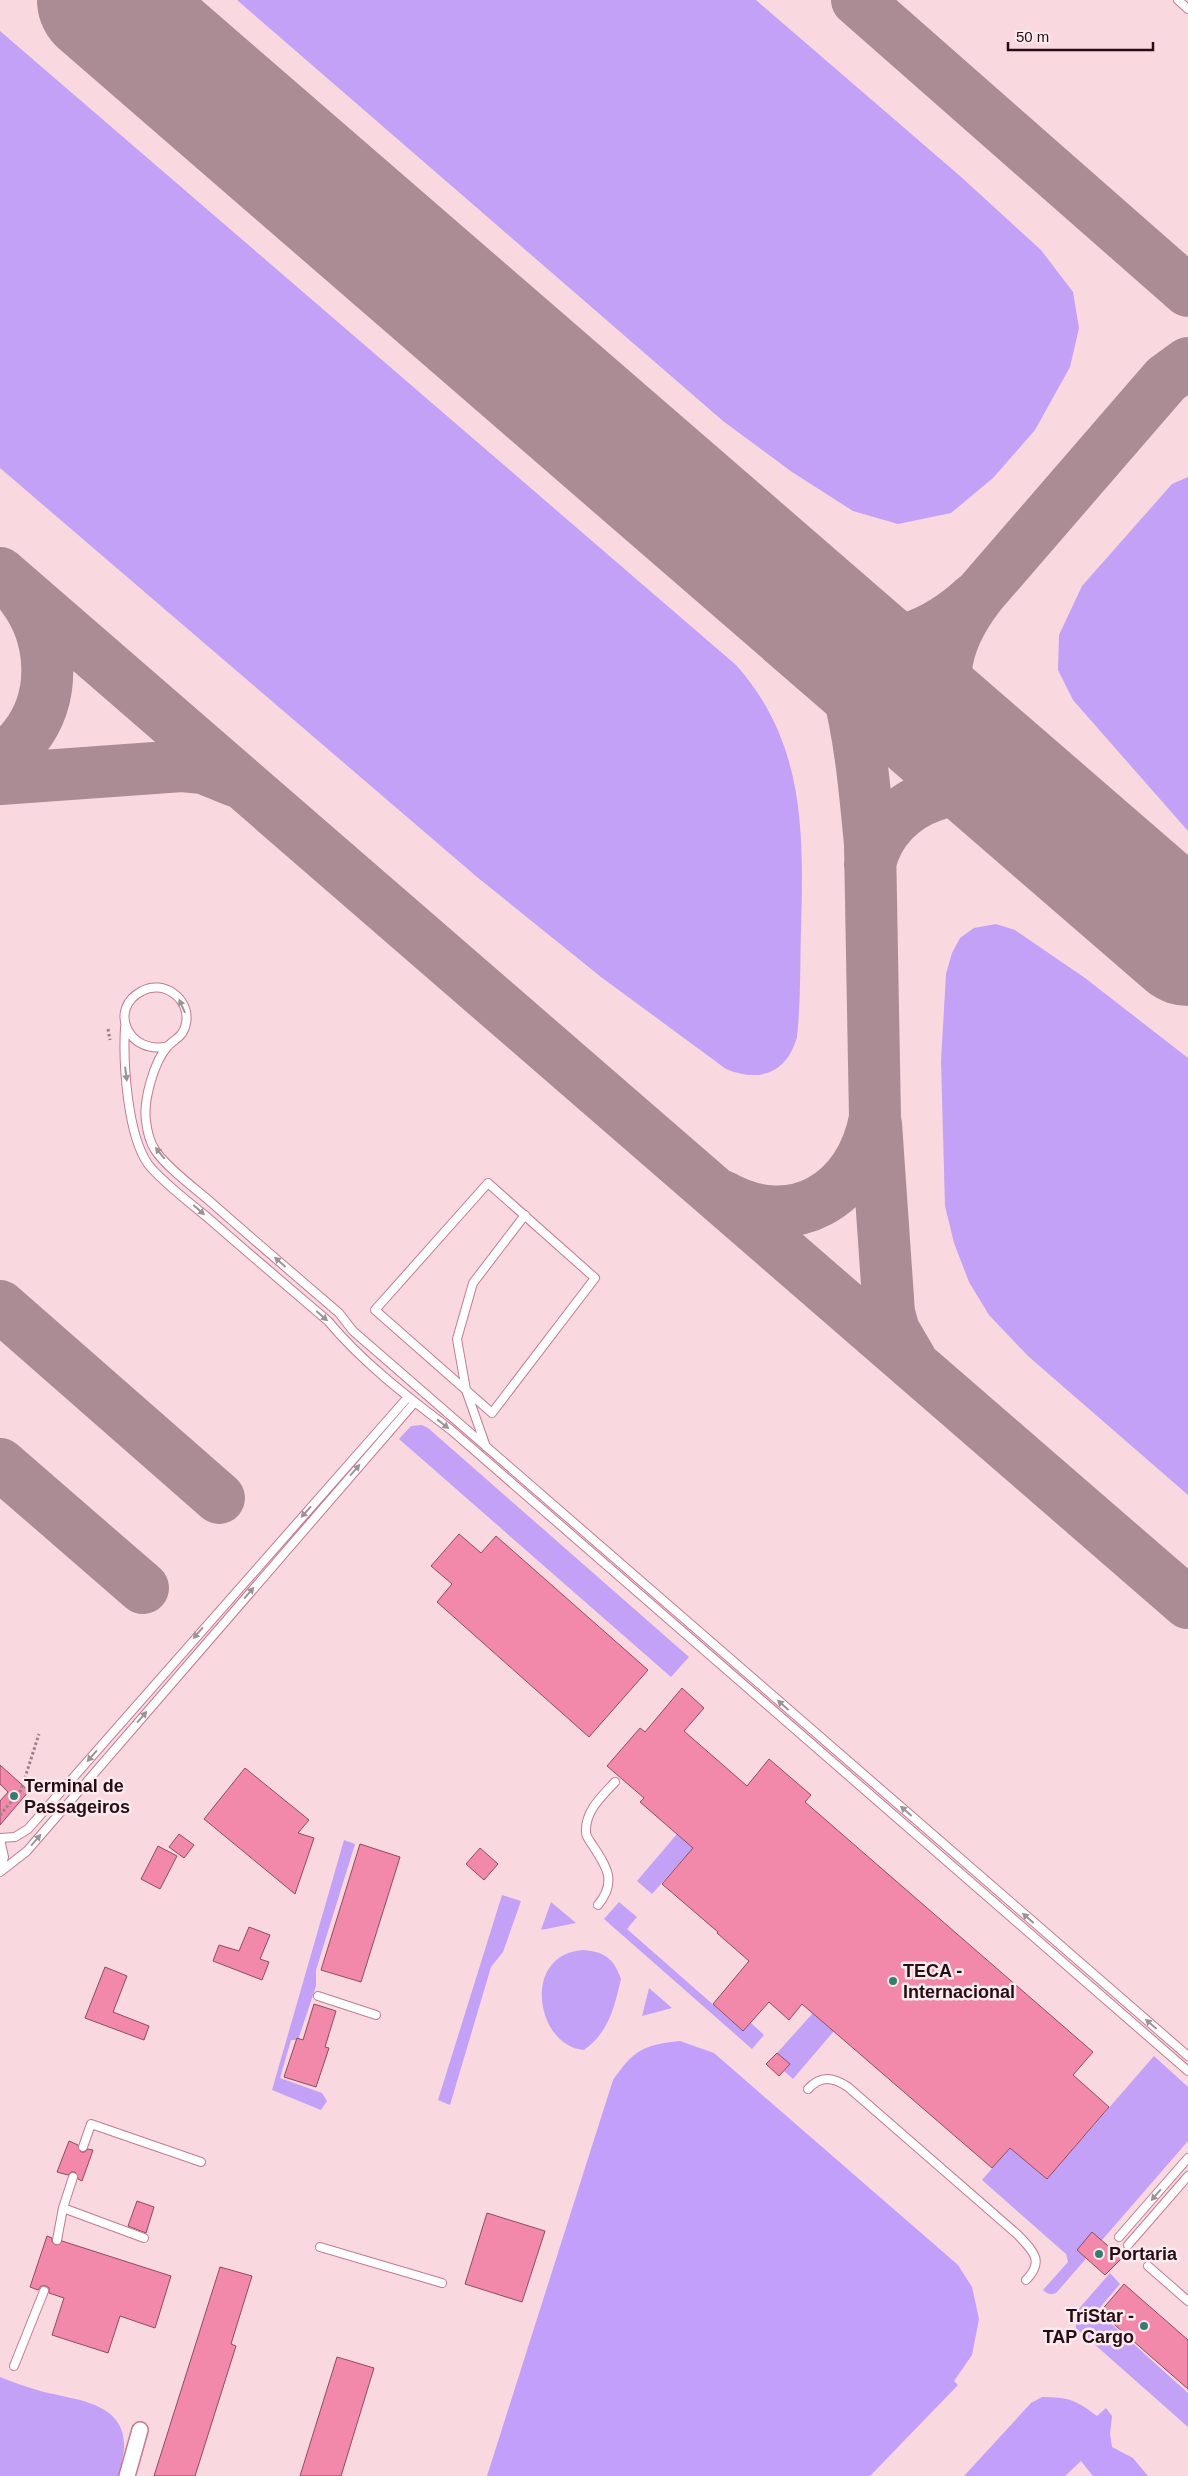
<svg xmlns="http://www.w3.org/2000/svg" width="1188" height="2476" viewBox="0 0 1188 2476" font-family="Arial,sans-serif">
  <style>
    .green { fill: #c2a1f7 }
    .forest { fill: #c29ffb }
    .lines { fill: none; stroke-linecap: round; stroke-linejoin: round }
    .taxiway { stroke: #ab8c94; stroke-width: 52 }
    .runway { stroke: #ab8c94; stroke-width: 130 }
    .building { fill: #f389aa; stroke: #904b61 }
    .service-casing { stroke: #c47a90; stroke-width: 10 }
    .minor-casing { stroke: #c47a90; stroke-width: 18 }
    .path { stroke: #9d7f88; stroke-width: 3; stroke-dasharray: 2.5 2.5; stroke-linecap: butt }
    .service { stroke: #fff; stroke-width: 8 }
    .minor { stroke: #fff; stroke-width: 15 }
    .oneway { fill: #9e9296 }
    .poi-dot { fill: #377c70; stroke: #fbeaee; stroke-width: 2 }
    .labels { text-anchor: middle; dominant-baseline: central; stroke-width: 5; stroke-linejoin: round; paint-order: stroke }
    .poi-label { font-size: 18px; font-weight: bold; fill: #280d16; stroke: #fbeaee; text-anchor: start }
  </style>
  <rect width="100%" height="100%" fill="#f9d8e0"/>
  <path class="green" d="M237,0H756L960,176L1041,250L1073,292L1079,328L1070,367L1035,430L993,478L951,513L898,524L853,511L792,472L723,421Z
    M0,31L736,665C804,741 804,830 801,927C800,963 801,1000 797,1037C787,1073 760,1083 726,1069L601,977L477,877L0,468Z
    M1188,477V831L1073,700L1058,670L1059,635L1082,586L1172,484Z
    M996,924L1015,930L1085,978L1188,1058V1495L1028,1356L989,1315L969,1282L954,1243L945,1206L941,1061L946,974L952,953L960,938L974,928Z
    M422,1425L428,1428L689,1657L671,1677L399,1439L411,1426Z
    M677,1834L693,1848L652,1894L637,1881Z
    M344,1840L355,1844L316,1970V1986L298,2040H291L280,2078L322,2093L327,2101L321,2110L272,2090Z
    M502,1895L521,1901L503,1952L491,1967L450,2105L438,2100Z
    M551,1902L576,1923L541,1930Z
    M619,1902L637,1917L627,1929L742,2030L750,2022L764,2035L752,2049L604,1919Z
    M584,1950C605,1952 614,1959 621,1979C614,2008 609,2032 584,2050C535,2046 521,1953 584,1950Z
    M649,1988L672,2008L642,2016Z
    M813,2013L834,2031L793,2079L784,2071L790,2064L777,2053Z
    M1154,2056L1188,2087V2141L1057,2292C1052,2296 1047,2294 1043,2290L1068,2262L1066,2254L982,2180L1010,2148L1047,2179Z
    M1110,2273L1120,2284L1097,2311L1188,2393V2427L1076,2328V2312Z
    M0,2377C14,2383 30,2388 44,2392C77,2400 127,2403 124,2449C123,2458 120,2467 119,2476H0Z"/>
  <path class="forest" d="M680,2041L714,2053L958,2265L972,2287L979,2319L972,2355L954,2381L958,2385L870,2476H487L613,2080C634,2050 643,2045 680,2041Z
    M1042,2397C1068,2397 1076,2400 1097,2416L1106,2408L1112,2416L1110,2434L1112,2447L1133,2458L1148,2476H1093L1081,2461L1065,2476H964L1031,2403Z"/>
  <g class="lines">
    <path class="taxiway" d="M857,0L1188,291
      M0,573L1188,1603
      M810,615C819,620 827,627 836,632C885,659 938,632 974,599
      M0,761C9,754 18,746 25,737C57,696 53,637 23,597
      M0,779L182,766L203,768L235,781
      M1044,816L971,751C933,694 939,647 980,594L1166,379L1188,363
      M870,864C886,795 970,770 1027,806
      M876,1124L889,1313L894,1331L911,1360
      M722,1196C793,1236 861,1195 875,1118L870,844C865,791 860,734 846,683C838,658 824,636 810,615
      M0,1306L219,1498
      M0,1464L143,1588"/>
    <path class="runway" d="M102,0L1188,941"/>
  </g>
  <path class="building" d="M459,1534L481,1553L496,1536L648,1670L589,1737L437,1602L452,1584L431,1566Z
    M682,1688L704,1708L684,1731L747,1786L769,1759L811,1795L805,1802L1093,2052L1073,2075L1109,2107L1047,2179L1010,2148L992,2168L802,2004L789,2020L769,2002L743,2031L713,2004L749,1961L717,1933L718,1932L662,1884L693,1848L640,1802L644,1798L607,1766L640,1728L645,1732Z
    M0,1765L29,1791L0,1825V1801L8,1792L0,1784Z
    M245,1768L309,1820L298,1833L314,1838L295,1894L204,1819Z
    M179,1834L194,1845L184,1858L169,1847Z
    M360,1844L400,1857L361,1982L321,1970Z
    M158,1846L177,1856L160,1889L141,1879Z
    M480,1848L498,1864L484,1880L466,1864Z
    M249,1927L270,1935L260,1959L269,1962L262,1980L213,1961L219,1945L239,1951Z
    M105,1967L127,1976L113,2012L149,2026L144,2040L85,2018Z
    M314,2004L336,2011L325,2047L329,2048L316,2087L284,2077L297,2038L303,2040Z
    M777,2053L790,2064L779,2076L766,2064Z
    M69,2141L78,2145L81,2152H85L88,2149L93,2150L82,2181L78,2179L75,2172H71L68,2175L57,2172Z
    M137,2201L154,2207L146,2233L128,2226Z
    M487,2213L545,2231L522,2302L465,2284Z
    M1092,2232L1122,2258L1105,2275L1077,2250Z
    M47,2236L52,2238V2242L56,2245L62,2241L171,2276L155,2328L120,2316L108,2353L52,2335L64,2298L49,2293V2288L46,2286H41L38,2290L30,2287Z
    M220,2267L252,2276L231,2344L236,2346L195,2476H154Z
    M1124,2284L1188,2340V2389L1100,2312Z
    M337,2357L374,2368L341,2476H300Z"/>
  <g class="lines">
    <g class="service-casing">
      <path id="service" d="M1178,0L1188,9
        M125,1027C123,1062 127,1134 148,1164C159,1179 191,1204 207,1217C247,1252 287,1286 328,1321C363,1363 408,1397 451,1430L1188,2071
        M168,1046C129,1056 107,1009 142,991C163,979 191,999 186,1023C184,1036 176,1038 168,1046C154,1061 143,1101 146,1121C147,1130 150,1142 155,1150C166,1167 197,1190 213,1204C255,1241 297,1277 339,1313L353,1331L1188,2056
        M488,1183L595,1278L492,1413L375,1310Z
        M486,1447L466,1390L457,1339L473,1283L525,1215
        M0,1838L15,1837L28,1829L408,1397
        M0,1839L4,1857L0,1869
        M0,1872L27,1851L415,1402
        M598,1905C617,1882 607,1867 593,1846C590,1841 586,1837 586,1832C585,1811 602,1796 615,1782
        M318,1996L376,2015
        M808,2089C821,2075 833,2077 848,2087L1018,2235C1033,2251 1045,2261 1026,2280
        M83,2147L91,2124L201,2162
        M63,2208L73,2177
        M1119,2237L1188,2158
        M57,2240L63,2208L144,2238
        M1128,2245L1188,2176
        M320,2247L442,2283
        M1148,2266L1188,2301
        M14,2366L44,2291"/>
    </g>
    <g class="minor-casing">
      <path id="minor" d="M127,2476L140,2430"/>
    </g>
    <path class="path" d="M108,1029L110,1040
      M0,1815L21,1790L39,1734"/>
    <use href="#service" class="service"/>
    <use href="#minor" class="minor"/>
  </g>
  <defs><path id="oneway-solid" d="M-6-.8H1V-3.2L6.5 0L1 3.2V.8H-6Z" transform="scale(1.25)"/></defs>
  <g class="oneway">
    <use href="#oneway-solid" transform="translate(182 1006) rotate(-114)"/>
    <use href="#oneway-solid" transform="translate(126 1074) rotate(83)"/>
    <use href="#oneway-solid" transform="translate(160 1153) rotate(-129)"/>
    <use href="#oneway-solid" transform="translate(199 1210) rotate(41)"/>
    <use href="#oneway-solid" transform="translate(280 1262) rotate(-139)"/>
    <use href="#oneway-solid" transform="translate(322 1316) rotate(41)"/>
    <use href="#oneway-solid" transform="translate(443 1424) rotate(38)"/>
    <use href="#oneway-solid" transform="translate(355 1470) rotate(-49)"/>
    <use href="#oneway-solid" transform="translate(306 1512) rotate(132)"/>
    <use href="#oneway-solid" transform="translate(249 1593) rotate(-49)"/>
    <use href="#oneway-solid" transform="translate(198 1633) rotate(131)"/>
    <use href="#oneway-solid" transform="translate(783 1705) rotate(-139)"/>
    <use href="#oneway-solid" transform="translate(142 1717) rotate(-49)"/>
    <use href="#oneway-solid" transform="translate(92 1756) rotate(131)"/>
    <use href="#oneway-solid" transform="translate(906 1811) rotate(-139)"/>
    <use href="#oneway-solid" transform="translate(36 1840) rotate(-49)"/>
    <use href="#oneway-solid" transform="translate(1028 1918) rotate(-139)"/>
    <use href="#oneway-solid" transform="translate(1151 2024) rotate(-139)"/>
    <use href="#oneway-solid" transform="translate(1156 2195) rotate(131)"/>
  </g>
  <g class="poi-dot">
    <circle cx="14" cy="1796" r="5"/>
    <circle cx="893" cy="1981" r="5"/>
    <circle cx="1099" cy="2254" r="5"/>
    <circle cx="1144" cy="2326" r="5"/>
  </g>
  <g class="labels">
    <g class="poi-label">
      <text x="24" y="1786">Terminal de<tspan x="24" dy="21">Passageiros</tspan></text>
      <text x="903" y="1971">TECA -<tspan x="903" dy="21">Internacional</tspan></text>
      <text x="1109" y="2254">Portaria</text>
      <text x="1134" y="2316" text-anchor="end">TriStar -<tspan x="1134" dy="21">TAP Cargo</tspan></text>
    </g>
  </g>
  <path d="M1008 42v8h145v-8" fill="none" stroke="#280d16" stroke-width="2.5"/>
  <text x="1016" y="42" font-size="15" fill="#280d16" stroke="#fbeaee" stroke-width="4" paint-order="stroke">50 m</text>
</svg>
